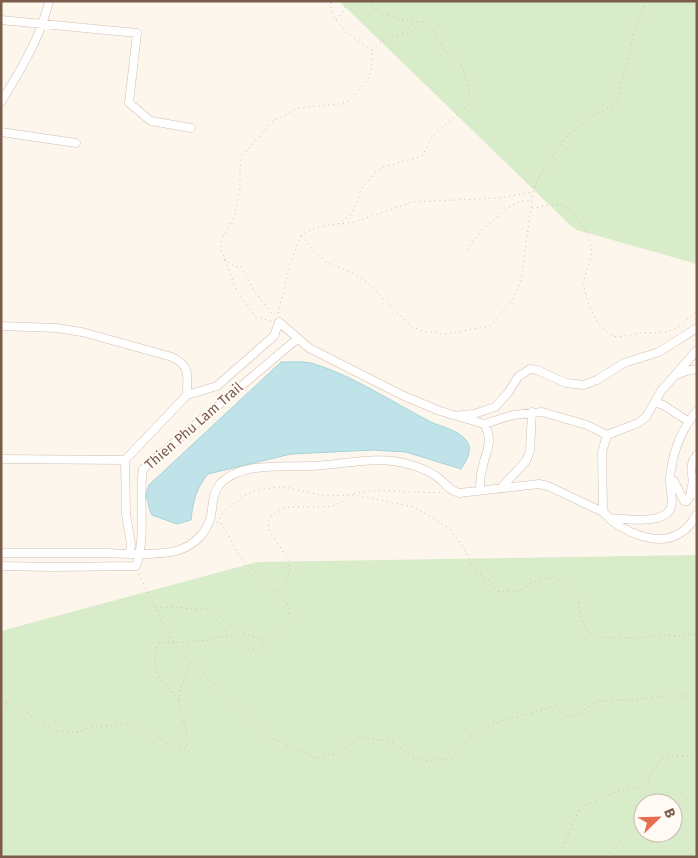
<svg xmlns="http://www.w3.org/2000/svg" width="698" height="858" viewBox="0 0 698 858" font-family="'Fira Sans',sans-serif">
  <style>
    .green { fill: #d8ecc9; fill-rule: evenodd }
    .water { fill: #bfe3e8; stroke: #a5d3da }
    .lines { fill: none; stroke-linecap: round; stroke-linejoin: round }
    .minor-casing { stroke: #d1beb0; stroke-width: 9 }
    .path { stroke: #d9b8a5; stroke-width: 1; stroke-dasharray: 1 4; stroke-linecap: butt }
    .minor { stroke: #fff; stroke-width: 8 }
    .labels { text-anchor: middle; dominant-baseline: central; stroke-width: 4; stroke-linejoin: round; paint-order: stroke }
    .street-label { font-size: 14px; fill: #7a5c4d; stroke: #fffaf3 }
  </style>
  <rect width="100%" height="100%" fill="#fdf6ec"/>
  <path class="green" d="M339,1H697V264L577,230L569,224Z
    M697,555V857H1V631L257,562ZM643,803H673V833H643Z"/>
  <path class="water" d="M281,362C290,362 302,361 311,363C350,374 394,403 431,422C442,427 457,430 465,439C474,448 467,460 461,469L406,452L373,450L291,454L208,474C196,488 193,502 191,520L177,524L152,515L150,511L146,495L149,485Z"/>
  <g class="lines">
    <g class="minor-casing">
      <path id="minor" d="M1,20L137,33L129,103L151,121L191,128
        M1,102C20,71 41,37 49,1
        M1,132L76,143
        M1,326L56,328L82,332L172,357C191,366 187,375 187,395L125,460L126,514L131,544L130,554
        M676,375L686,371L697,369
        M187,395L217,386L274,336L279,322L309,348L404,396L440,411L484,424L513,415L542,412L587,425L607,435L638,423L646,417L661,391L697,350
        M655,402L663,405L688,421
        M461,415L474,414L495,407L508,393L518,377L530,369L537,370L566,383L584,385L597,380L624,363L659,352L697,328
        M697,455C686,466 694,482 697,495
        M1,459L125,460
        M670,479L674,481L684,501H687L690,496L693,480
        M500,489L526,461L530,451L532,412
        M480,490C480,484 480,477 482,470C485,451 495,443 484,424
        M603,512L602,452L607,435
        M609,518C624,519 654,523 666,514C677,506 669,490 670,478C672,454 681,429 697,411
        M1,553C37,553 72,553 107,553C126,554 162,556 179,550C194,545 207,533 211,516C213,505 212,494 220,484C240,462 283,467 310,466C344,465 379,454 411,465C422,468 433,473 441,480C448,487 450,490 459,493L539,484L548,486L603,512C620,531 658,549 682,532C688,528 693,521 697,514
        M1,566L54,567L136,566C147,536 138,500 143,469L297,339"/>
    </g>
    <path class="path" d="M368,1L375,3L388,1
      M336,20L344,10L346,1
      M372,50L388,37L409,33L422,23
      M532,208C541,207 554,204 562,205C574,207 589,236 591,247C593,259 585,269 584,281C583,297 597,330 613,336C620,338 631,335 639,333C648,332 662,334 669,331C679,328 689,318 697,311
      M338,224L351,215L362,188L377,171L384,167L422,156L434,135L469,104V91L462,66L444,50L432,29L427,24L423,22L410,21L382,14L366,1
      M301,236L325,262L355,274L367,282L412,327L423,331L446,334L489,326L496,320L505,310L515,295L521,281L533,192L540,174L567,136L593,116L613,105L617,100L637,23L647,1
      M467,250C477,233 500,213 516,203C521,201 527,201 532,200
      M224,259L235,267L241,266L253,289L274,316
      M278,313L291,261L301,236L314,228L330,225L355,222L412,202L499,198L532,192
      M271,321L256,317L237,292L221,249L222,239L235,214L240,188V167L242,156L272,122L296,109L306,107L341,104L350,100L369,78L373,59L372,51C356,38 328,25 331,1
      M354,494C383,486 413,495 442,492
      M217,523L224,511L244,496L254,491L276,487H285L324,496L353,495L414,507L449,528L462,545L475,571L491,582L499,592L520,591L533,582L555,577L568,587L578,600L581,619L588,631L596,637L641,638L660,634L675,636L697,634
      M139,574L160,618L174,643L192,663L270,737L316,758L339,753L360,737L393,742L411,756L425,761L453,758L470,736L492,724L555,706L568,717L578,714L597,701L634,700L663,696H697
      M277,591C284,587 286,583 288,576C289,573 290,571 290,568C290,553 263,532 269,520C283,493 327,520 350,496
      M156,607L209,609L244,633L266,641
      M1,699L25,711L39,723L57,731L78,732L92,727L129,724L153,733L175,749L182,750L186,748C190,732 180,717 179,701C179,689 186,674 191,663
      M179,700C160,676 151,678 157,645L160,642L174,643L210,640L227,635L232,637L245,647L256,650L263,646L290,620V612L287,603L241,558L220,521
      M1,704H10
      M673,807L687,799L697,797
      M558,857L579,810L586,805L620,790L639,788L644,786L660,760L666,757L697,755
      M607,857L621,840L643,823"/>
    <use href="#minor" class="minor"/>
  </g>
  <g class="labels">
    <g class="street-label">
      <text transform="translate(194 426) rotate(-41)">Thien Phu Lam Trail</text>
    </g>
  </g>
  <rect width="698" height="858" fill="none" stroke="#7a5c4d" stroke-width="5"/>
  <g transform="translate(658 818) rotate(67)"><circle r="24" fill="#fffaf3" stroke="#cabbb1"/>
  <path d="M0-4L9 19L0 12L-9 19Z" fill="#e76f51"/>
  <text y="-8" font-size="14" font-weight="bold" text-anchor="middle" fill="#7a5c4d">B</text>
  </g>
</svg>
